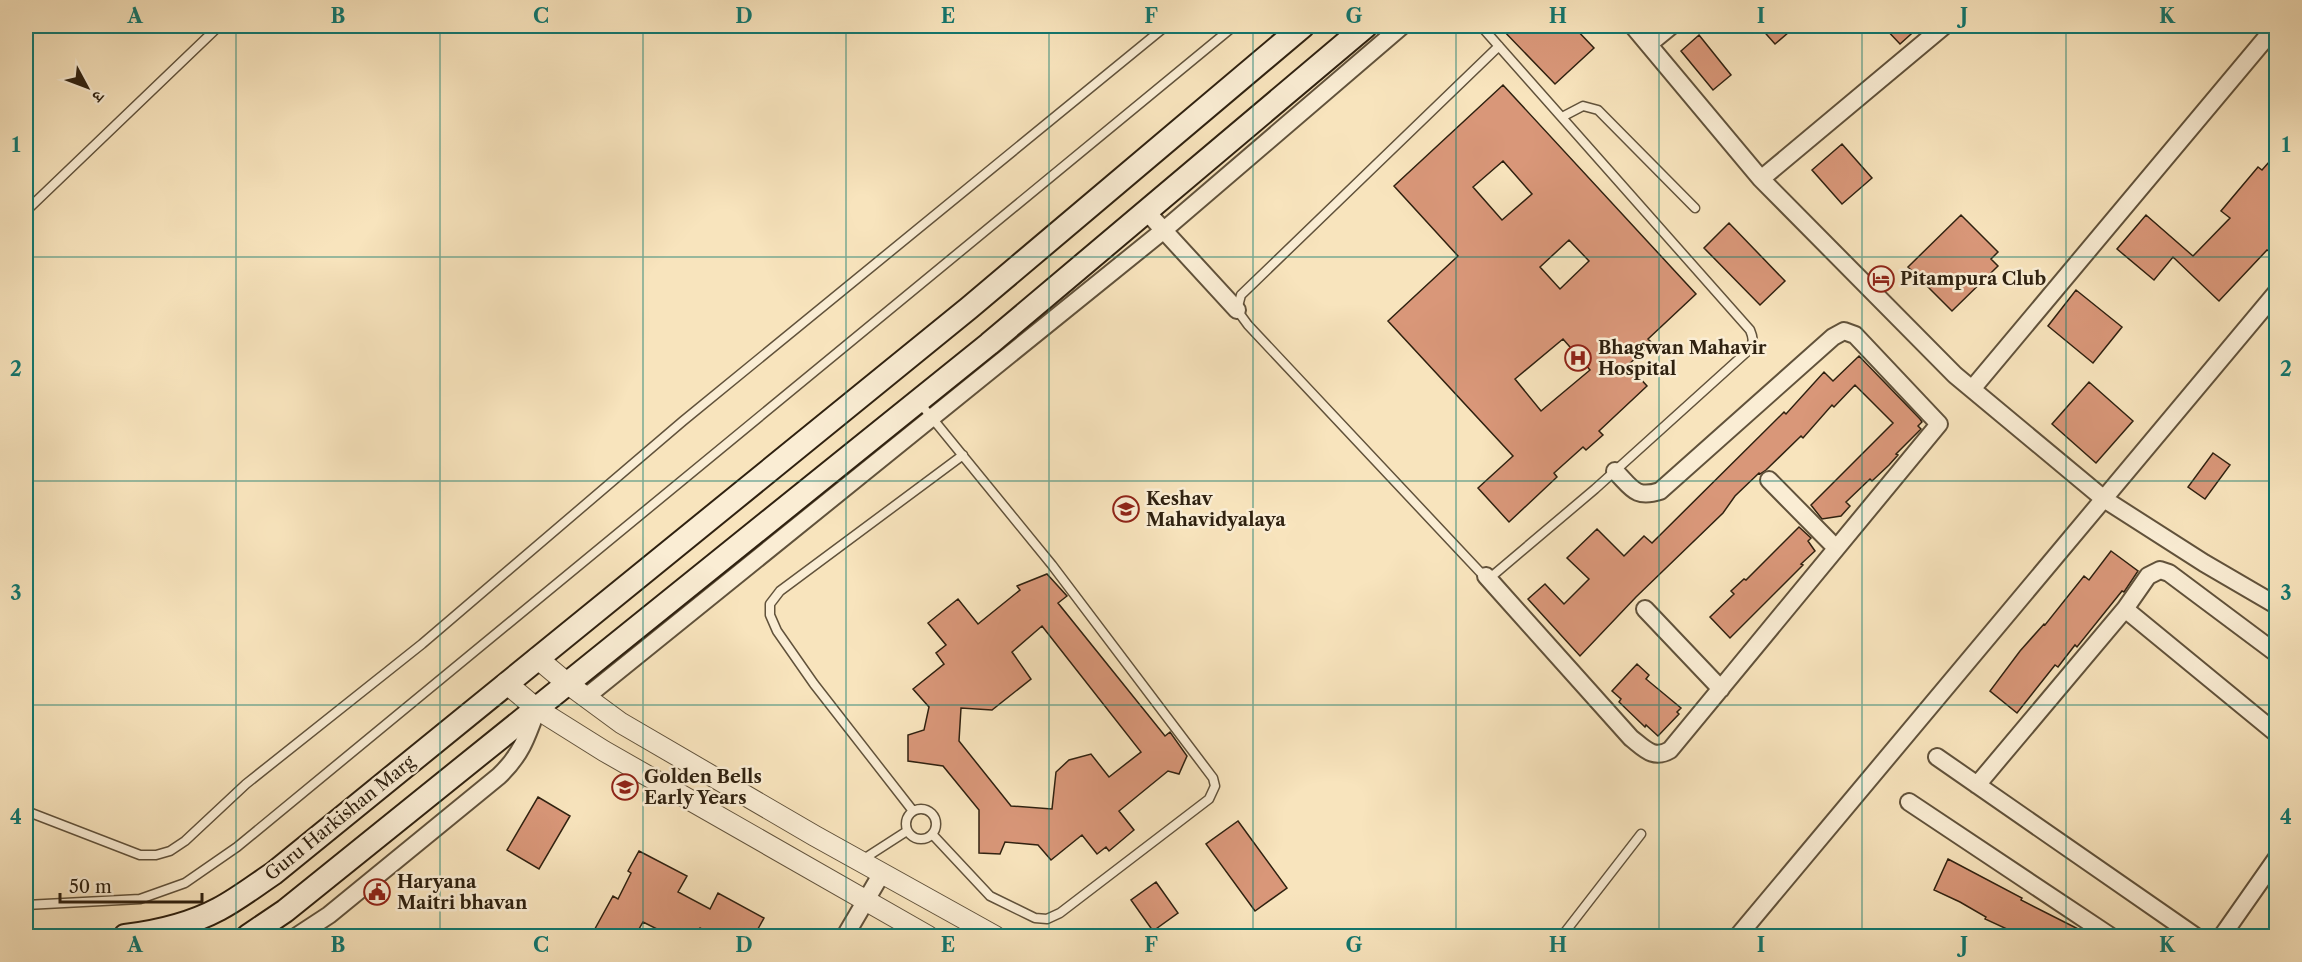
<svg xmlns="http://www.w3.org/2000/svg" width="2302" height="962" viewBox="0 0 2302 962" font-family="'Libre Caslon Text','Noto Serif Devanagari',serif">
  <style>
    .building { fill: #d99779; stroke: #2f2110; stroke-width: 1.5; fill-rule: evenodd }
    .lines { fill: none; stroke-linecap: round; stroke-linejoin: round }
    .service-casing { stroke: #61523b; stroke-width: 11 }
    .minor-casing { stroke: #61523b; stroke-width: 20 }
    .tertiary-casing { stroke: #61523b; stroke-width: 22 }
    .secondary-casing { stroke: #2f2110; stroke-width: 26 }
    .service { stroke: #faedd4; stroke-width: 8 }
    .minor { stroke: #faedd4; stroke-width: 16 }
    .tertiary { stroke: #faedd4; stroke-width: 20 }
    .secondary { stroke: #faedd4; stroke-width: 22 }
    .grid { fill: none; stroke: #0f766e; stroke-width: 1.5; stroke-opacity: 0.55 }
    .labels { text-anchor: middle; dominant-baseline: central; stroke-width: 5; stroke-linejoin: round; paint-order: stroke }
    .poi-label { font-size: 18px; font-weight: bold; fill: #2f2110; stroke: #faedd4; text-anchor: start }
    .street-label { font-size: 18px; fill: #2f2110; stroke: #faedd4 }
    .neatline { fill: none; stroke: #0f766e; stroke-width: 2 }
    .grid-label { font-size: 20px; text-anchor: middle; font-weight: bold; fill: #0f766e }
  </style>
  <rect width="100%" height="100%" fill="#f8e4bd"/>
  <filter id="stains"><feTurbulence type="fractalNoise" baseFrequency=".00333" numOctaves="4"/><feColorMatrix values="0 0 0 0 .2 0 0 0 0 .09 0 0 0 0 .02 0 0 0 .5 -.17"/></filter>
  <radialGradient id="worn" r=".72"><stop offset=".6" stop-color="#630" stop-opacity="0"/><stop offset="1" stop-color="#630" stop-opacity=".3"/></radialGradient>
  <path class="building" d="M1499,26H1573L1594,48L1555,84Z
    M1759,26H1796L1775,44Z
    M1883,26H1920L1900,44Z
    M1699,35L1731,75L1713,90L1681,51Z
    M1503,85L1696,294L1648,339L1652,343L1628,365L1647,386L1599,431L1603,435L1586,450L1583,447L1554,473L1557,477L1509,522L1478,488L1513,456L1388,321L1458,256L1394,186ZM1503,161L1532,194L1502,220L1473,187ZM1569,240L1589,261L1560,289L1540,267ZM1563,339L1590,370L1541,411L1515,379Z
    M1842,144L1872,178L1842,204L1812,170Z
    M2277,153V257L2267,250L2219,301L2173,257L2154,280L2117,249L2146,215L2193,256L2230,218L2221,211L2258,167L2262,170Z
    M1961,215L1998,252L1991,259L1998,266L1952,311L1908,267Z
    M1729,223L1785,281L1760,305L1704,248Z
    M2076,290L2122,327L2093,363L2048,326Z
    M1859,356L1920,419L1922,422L1918,426L1921,429L1896,454L1898,455L1889,465L1872,481L1870,479L1846,502L1850,506L1841,516L1822,519L1811,505L1893,423L1855,385L1834,407L1832,405L1803,438L1801,436L1766,470L1760,474L1759,473L1735,496L1723,513L1636,597L1580,656L1528,599L1545,584L1564,604L1589,579L1567,558L1597,529L1624,556L1644,536L1652,543L1784,412L1786,414L1824,372L1833,381Z
    M2089,382L2133,421L2096,463L2052,424Z
    M2213,453L2230,465L2205,499L2188,487Z
    M1799,527L1811,538L1808,541L1815,551L1801,564L1803,565L1730,638L1710,617L1734,594L1731,591L1744,579L1746,580Z
    M2111,551L2138,571L2124,592L2122,591L2077,647L2075,645L2058,667L2055,665L2017,713L1990,691L2020,651L2044,624L2045,625L2084,576L2089,580Z
    M1047,574L1067,596L1058,603L1165,736L1170,732L1187,756L1179,774L1168,771L1119,811L1134,830L1109,851L1106,847L1097,854L1082,835L1051,860L1038,845L1005,842L1000,854L979,853V810L943,766L908,761V735L924,730L929,707L913,689L944,664L936,653L946,645L928,623L958,599L978,624L1020,590L1017,586ZM1042,626L1141,752L1109,777L1091,754L1069,760L1056,772L1052,809L1011,806L959,741L961,708L992,710L1031,679L1012,652Z
    M1637,664L1649,675L1646,679L1681,708L1677,712L1679,714L1658,736L1646,725L1645,727L1619,702L1621,699L1612,691Z
    M538,797L570,816L539,869L507,850Z
    M1238,821L1287,888L1255,911L1206,844Z
    M639,851L687,876L678,892L710,909L718,893L764,918L754,936H715L700,928L695,936H671L643,922L635,936H591L613,896L618,899L631,873L628,871Z
    M1948,859L2022,898L2021,900L2092,936H2022L1985,919L1986,917L1960,902L1934,890Z
    M1156,882L1178,913L1153,931L1131,900Z"/>
  <g class="lines">
    <g class="service-casing">
      <path id="service" d="M1481,26L1750,330C1753,337 1754,342 1750,349L1595,489L1491,577L1480,572L1248,325L1237,310L1241,295L1499,46
        M1562,117L1583,106L1598,110L1695,208
        M26,211L219,26
        M919,402L1052,565L1213,778L1215,786L1209,799L1060,913L1047,919L1035,918L990,896L932,834
        M906 824a15 15 0 1 1 30 0a15 15 0 1 1-30 0Z
        M26,811L140,855H156L170,851L185,841L246,784L422,644L683,421L1166,26
        M913,811L814,684L777,631L770,615V604L780,591L963,455
        M862,860L907,831
        M26,905L140,899L185,883L237,847L1234,26
        M1562,936L1641,834"/>
    </g>
    <g class="minor-casing">
      <path id="minor" d="M1633,26L1761,179L1955,375L2104,499L2204,563L2276,605
        M1649,44L1671,26
        M1761,179L1944,26
        M1146,211L1237,310
        M1972,389L2276,26
        M1769,480L1836,548
        M1486,576L1631,738C1644,748 1653,760 1670,750L1939,424L1855,335L1844,331L1833,337L1660,491C1635,499 1632,488 1615,471
        M1645,609L1721,689
        M2125,609L2276,733
        M586,697L1164,230L1402,26
        M1937,757L2195,936
        M1977,785L2125,609L2148,576L2160,570L2169,573L2276,653
        M1909,802L2110,936
        M297,936L329,915L499,776C521,755 527,737 537,709
        M845,936L882,873
        M1738,936L2276,293
        M2222,936L2276,859"/>
    </g>
    <g class="tertiary-casing">
      <path id="tertiary" d="M537,658L568,684L621,723L815,836L995,936
        M506,683L537,709L604,751L928,936"/>
    </g>
    <g class="secondary-casing">
      <path id="secondary" d="M125,936C158,932 189,925 219,909C238,899 256,885 274,873L969,308L1303,26
        M248,936L285,911L989,344L1366,26"/>
    </g>
    <use href="#service" class="service"/>
    <use href="#minor" class="minor"/>
    <use href="#tertiary" class="tertiary"/>
    <use href="#secondary" class="secondary"/>
  </g>
  <path class="grid" d="M236,26V936M440,26V936M643,26V936M846,26V936M1049,26V936M1253,26V936M1456,26V936M1659,26V936M1862,26V936M2066,26V936M26,257H2276M26,481H2276M26,705H2276"/>
  <defs>
    <g id="hotel-ring" transform="scale(1.35)"><circle r="9.5" fill="#faedd4" stroke="#8f2418" stroke-width="1.5"/><path d="M-6-4.5h1.5V1H6V5H4.5V3h-9V5H-6ZM-4 0a1.8 1.8 0 1 1 3.6 0ZM.5 0V-2.5h3Q6-2.5 6 0Z" fill="#8f2418"/></g>
    <g id="hospital-ring" transform="scale(1.35)"><circle r="9.5" fill="#faedd4" stroke="#8f2418" stroke-width="1.5"/><path d="M-5-5h3v3.5h4V-5h3V5h-3V1.5h-4V5h-3Z" fill="#8f2418"/></g>
    <g id="university-ring" transform="scale(1.35)"><circle r="9.5" fill="#faedd4" stroke="#8f2418" stroke-width="1.5"/><path d="M0-5L7-2L0 1L-7-2ZM-4 1L0 2.5L4 1V4Q0 6-4 4Z" fill="#8f2418"/></g>
    <g id="school-ring" transform="scale(1.35)"><circle r="9.5" fill="#faedd4" stroke="#8f2418" stroke-width="1.5"/><path d="M0-5L7-2L0 1L-7-2ZM-4 1L0 2.5L4 1V4Q0 6-4 4Z" fill="#8f2418"/></g>
    <g id="civic-ring" transform="scale(1.35)"><circle r="9.5" fill="#faedd4" stroke="#8f2418" stroke-width="1.5"/><path d="M-.6-6.5H3V-4.5H.6V-3L4-1V1h2V6H-6V1h2V-1L-.6-3ZM-1.2 2.5V6h2.4V2.5Z" fill="#8f2418"/></g>
  </defs>
  <g fill-rule="evenodd">
    <use href="#hotel-ring" x="1881" y="279"/>
    <use href="#hospital-ring" x="1578" y="358"/>
    <use href="#university-ring" x="1126" y="509"/>
    <use href="#school-ring" x="625" y="787"/>
    <use href="#civic-ring" x="377" y="892"/>
  </g>
  <g class="labels">
    <g class="poi-label">
      <text x="1900" y="279">Pitampura Club</text>
      <text x="1598" y="348">Bhagwan Mahavir<tspan x="1598" dy="21">Hospital</tspan></text>
      <text x="1146" y="499">Keshav<tspan x="1146" dy="21">Mahavidyalaya</tspan></text>
      <text x="644" y="777">Golden Bells<tspan x="644" dy="21">Early Years</tspan></text>
      <text x="397" y="882">Haryana<tspan x="397" dy="21">Maitri bhavan</tspan></text>
    </g>
    <g class="street-label">
      <text transform="translate(340 818) rotate(-39)">Guru Harkishan Marg</text>
    </g>
  </g>
  <rect width="2302" height="962" fill="none" stroke="#f8e4bd" stroke-width="66"/>
  <g transform="translate(87 87) rotate(131)" stroke="#faedd4" stroke-width="4.5" paint-order="stroke">
  <path d="M0-4.5L10 22L0 15L-10 22Z" fill="#2f2110"/>
  <text y="-9" font-size="16" font-weight="bold" text-anchor="middle" fill="#2f2110">उ</text>
  </g>
  <path d="M60 893v9h142v-9" fill="none" stroke="#2f2110" stroke-width="3"/>
  <text x="69" y="893" font-size="18" fill="#2f2110" stroke="#faedd4" stroke-width="4.5" paint-order="stroke">50 m</text>
  <rect x="33" y="33" width="2236" height="896" class="neatline"/>
  <g class="grid-label">
    <text x="135" y="23">A</text>
    <text x="338" y="23">B</text>
    <text x="541" y="23">C</text>
    <text x="744" y="23">D</text>
    <text x="948" y="23">E</text>
    <text x="1151" y="23">F</text>
    <text x="1354" y="23">G</text>
    <text x="1558" y="23">H</text>
    <text x="1761" y="23">I</text>
    <text x="1964" y="23">J</text>
    <text x="2167" y="23">K</text>
    <text x="16" y="152">1</text>
    <text x="2286" y="152">1</text>
    <text x="16" y="376">2</text>
    <text x="2286" y="376">2</text>
    <text x="16" y="600">3</text>
    <text x="2286" y="600">3</text>
    <text x="16" y="824">4</text>
    <text x="2286" y="824">4</text>
    <text x="135" y="952">A</text>
    <text x="338" y="952">B</text>
    <text x="541" y="952">C</text>
    <text x="744" y="952">D</text>
    <text x="948" y="952">E</text>
    <text x="1151" y="952">F</text>
    <text x="1354" y="952">G</text>
    <text x="1558" y="952">H</text>
    <text x="1761" y="952">I</text>
    <text x="1964" y="952">J</text>
    <text x="2167" y="952">K</text>
  </g>
  <rect width="100%" height="100%" filter="url(#stains)"/>
  <rect width="100%" height="100%" fill="url(#worn)"/>
</svg>
